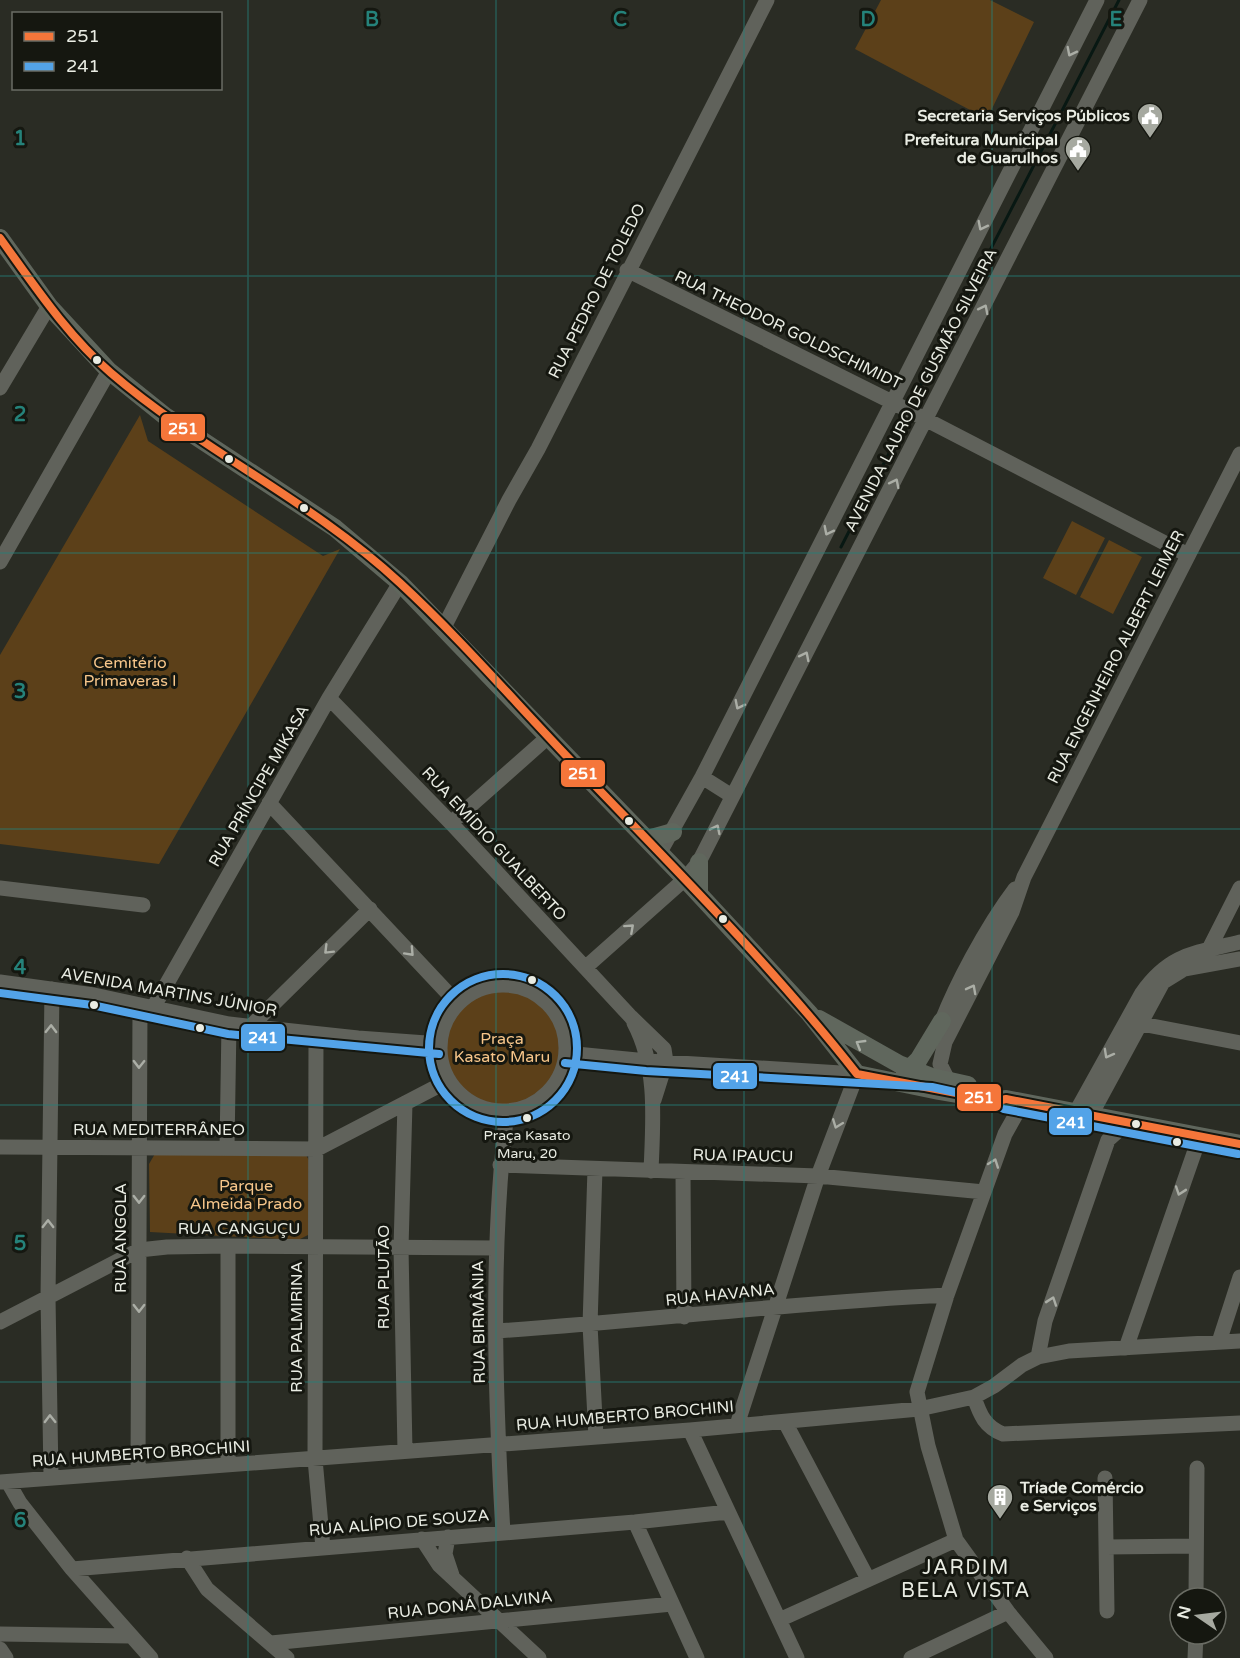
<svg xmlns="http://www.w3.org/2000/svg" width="1240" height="1658" viewBox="0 0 1240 1658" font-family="'Varela Round',sans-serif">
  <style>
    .green { fill: #5c4019 }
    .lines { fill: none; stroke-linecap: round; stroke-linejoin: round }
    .stream { stroke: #081813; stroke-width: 3 }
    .minor { stroke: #60625b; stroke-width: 15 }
    .major { stroke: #60675d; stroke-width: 18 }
    .bus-1-casing { stroke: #151710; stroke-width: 12 }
    .bus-2-casing { stroke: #151710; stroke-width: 12 }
    .bus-1 { stroke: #f5763a; stroke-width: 8 }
    .bus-2 { stroke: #53a3e8; stroke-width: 8 }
    .oneway { stroke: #abaea6 }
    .oneway2 { stroke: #abb0a7 }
    .grid { fill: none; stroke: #25827a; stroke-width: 1.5; stroke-opacity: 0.55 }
    .bus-dot { fill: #e9ece3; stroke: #151710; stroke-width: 2 }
    .labels { text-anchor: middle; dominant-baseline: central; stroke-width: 6; stroke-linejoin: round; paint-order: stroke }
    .bus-label { font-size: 14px; fill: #e9ece3; stroke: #151710 }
    .poi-label { font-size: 16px; font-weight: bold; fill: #e9ece3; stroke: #151710; text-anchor: end }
    .street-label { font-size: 16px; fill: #e9ece3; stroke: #151710 }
    .park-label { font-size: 16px; fill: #f7c68a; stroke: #151710 }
    .quarter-label { font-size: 20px; letter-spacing: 1.5px; fill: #e9ece3; stroke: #151710 }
    .grid-label { font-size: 20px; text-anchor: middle; font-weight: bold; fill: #25827a; stroke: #151710; stroke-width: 6; stroke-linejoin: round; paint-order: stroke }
    .line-badge { stroke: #151710; stroke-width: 2 }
    .badge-label { font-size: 16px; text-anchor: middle; font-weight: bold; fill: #fff }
  </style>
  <rect width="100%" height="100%" fill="#2a2c24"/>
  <path class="green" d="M881,0H990L1034,22L987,119L855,49Z
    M140,415L148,441L323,556L340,549L159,864L0,844V655Z
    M1072,521L1105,538L1076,595L1043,578Z
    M1109,540L1142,557L1113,614L1080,597Z
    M440 1048a63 63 0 1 1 126 0a63 63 0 1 1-126 0Z
    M156,1152L306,1155L311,1164L310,1234L298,1240L150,1232L149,1164Z"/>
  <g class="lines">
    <path class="stream" d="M916,394L1119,0
      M841,547L899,434"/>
    <path class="minor" d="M627,270L894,403L1188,555
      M0,388L49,306
      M0,562L109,371
      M443,629L509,500L538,449L767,0
      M329,698L451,823L631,1017L664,1049L666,1062L654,1100
      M702,777L732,796
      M269,803L458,1004
      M451,823L548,737
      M660,852L702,777L1097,0
      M0,888L143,905
      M1206,955L1240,888
      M586,967L685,879L699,862L1140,0
      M0,982L94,995L229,1024L358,1038L440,1044
      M440 1048a63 63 0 1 1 126 0a63 63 0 1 1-126 0Z
      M153,1008L329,698L400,583
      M1131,1022L1240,1043
      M634,1023C658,1068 653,1121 651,1171
      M250,1027L370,909
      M938,1031C954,987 987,926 1015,889
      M316,1034L315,1459L323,1548
      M566,1053L647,1061L857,1074L818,1176L737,1425
      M948,1080L940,1064L945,1042L1012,912L1024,877L1240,454
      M1023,1102L1005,1134L947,1295L917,1392L928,1446L956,1540L1008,1612L1046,1658
      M1076,1112L1142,993C1170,953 1196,953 1240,942
      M1091,1115L1163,982L1184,969L1240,959
      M0,1147L317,1149L440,1085L447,1078
      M227,1148L229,1024
      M500,1165L818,1176L984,1192
      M595,1169L590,1325L596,1437
      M683,1173L684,1317
      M228,1246V1465
      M0,1322L139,1250L167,1247L228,1246L496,1248
      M497,1331C647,1321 797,1302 947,1295
      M1219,1342L1240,1277
      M1126,1348L1200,1136
      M1038,1357L1045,1321L1108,1140L1128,1122
      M974,1397C980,1415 985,1427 1003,1434L1240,1423
      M785,1422L868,1579
      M690,1430L797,1658
      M405,1451L401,1248L405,1103
      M138,1471L140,1006
      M51,1477L48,1297L52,989
      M1105,1478L1107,1611
      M0,1482L690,1430L919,1409L974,1397L994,1386L1022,1365L1038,1357L1069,1351L1240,1341
      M8,1482L20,1503L72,1569L151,1658
      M635,1522L697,1658
      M503,1533C495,1393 490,1250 507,1111
      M448,1537L445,1554L452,1575
      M422,1539L439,1565L539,1658
      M1106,1547L1196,1546
      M187,1558L207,1589L287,1658
      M72,1569L635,1522L728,1512
      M1196,1598L1197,1468
      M779,1620L956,1540
      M0,1634L130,1636
      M271,1643L672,1604
      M0,1649L6,1658
      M911,1658L1008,1612
      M1195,1658L1196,1634"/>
    <path class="major" d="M0,238L49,306L109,371L165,416L335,528L400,583L685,879L809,1013L857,1074L939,1091L998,1101L1006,1099L1240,1144
      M648,839L673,832
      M699,893V862
      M819,1019L899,1064L932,1077L968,1085
      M905,1073L919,1059L942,1021"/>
    <g class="bus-1-casing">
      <path id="bus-1" d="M0,238C34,285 67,335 111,373C202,451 312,501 400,583C463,641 520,708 580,770C675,869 772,966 857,1074L998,1101L1006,1099L1240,1144"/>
    </g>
    <g class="bus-2-casing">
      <path id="bus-2" d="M429 1048a74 74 0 1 1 148 0a74 74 0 1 1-148 0Z
        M0,993L92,1005L228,1034L439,1054
        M565,1063L646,1071L932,1087L973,1096L1004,1109L1238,1154"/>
    </g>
    <use href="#bus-1" class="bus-1"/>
    <use href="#bus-2" class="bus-2"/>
  </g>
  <defs><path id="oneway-chevron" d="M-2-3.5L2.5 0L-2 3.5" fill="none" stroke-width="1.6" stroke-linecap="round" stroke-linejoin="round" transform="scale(1.5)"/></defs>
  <g class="oneway">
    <use href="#oneway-chevron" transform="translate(1071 52) rotate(117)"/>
    <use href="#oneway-chevron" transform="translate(982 226) rotate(117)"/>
    <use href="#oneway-chevron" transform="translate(984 309) rotate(-63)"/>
    <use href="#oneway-chevron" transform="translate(895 483) rotate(-63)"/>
    <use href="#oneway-chevron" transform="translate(828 531) rotate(117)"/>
    <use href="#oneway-chevron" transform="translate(805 656) rotate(-63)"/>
    <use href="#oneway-chevron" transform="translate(739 705) rotate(117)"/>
    <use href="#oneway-chevron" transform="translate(716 829) rotate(-64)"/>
    <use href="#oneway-chevron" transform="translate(630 928) rotate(-42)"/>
    <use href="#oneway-chevron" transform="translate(328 950) rotate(135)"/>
    <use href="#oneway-chevron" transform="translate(410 952) rotate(47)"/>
    <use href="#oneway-chevron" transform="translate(972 989) rotate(-62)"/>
    <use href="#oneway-chevron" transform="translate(51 1029) rotate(-89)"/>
    <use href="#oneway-chevron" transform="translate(1108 1054) rotate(119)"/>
    <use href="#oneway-chevron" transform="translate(139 1064) rotate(91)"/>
    <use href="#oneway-chevron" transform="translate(837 1124) rotate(111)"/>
    <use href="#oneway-chevron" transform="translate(994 1163) rotate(-70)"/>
    <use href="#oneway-chevron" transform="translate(1180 1191) rotate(109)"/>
    <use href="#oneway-chevron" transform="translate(139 1199) rotate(90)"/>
    <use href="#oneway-chevron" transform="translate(48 1224) rotate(-90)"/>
    <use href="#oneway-chevron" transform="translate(1052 1301) rotate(-71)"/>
    <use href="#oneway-chevron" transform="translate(139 1308) rotate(90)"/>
    <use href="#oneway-chevron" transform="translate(50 1419) rotate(-91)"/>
  </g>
  <use class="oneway2" href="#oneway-chevron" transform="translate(860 1044) rotate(-149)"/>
  <path class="grid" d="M248,0V1658M496,0V1658M744,0V1658M992,0V1658M0,276H1240M0,553H1240M0,829H1240M0,1105H1240M0,1382H1240"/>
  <defs>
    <g id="civic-pin" transform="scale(1.35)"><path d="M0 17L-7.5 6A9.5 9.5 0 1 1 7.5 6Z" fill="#a6a9a0" stroke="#151710"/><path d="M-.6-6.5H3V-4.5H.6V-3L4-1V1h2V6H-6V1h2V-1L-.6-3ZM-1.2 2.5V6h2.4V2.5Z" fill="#fff"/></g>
    <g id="building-pin" transform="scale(1.35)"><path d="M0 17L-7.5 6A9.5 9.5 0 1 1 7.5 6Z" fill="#a6a9a0" stroke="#151710"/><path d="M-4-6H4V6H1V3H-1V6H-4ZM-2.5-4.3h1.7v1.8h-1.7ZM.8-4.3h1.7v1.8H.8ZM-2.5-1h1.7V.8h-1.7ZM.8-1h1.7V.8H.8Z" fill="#fff"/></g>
  </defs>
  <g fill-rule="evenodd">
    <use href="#civic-pin" x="1150" y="116"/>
    <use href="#civic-pin" x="1078" y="149"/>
    <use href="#building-pin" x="1000" y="1497"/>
  </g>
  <g class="bus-dot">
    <circle cx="97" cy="360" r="5"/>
    <circle cx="229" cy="459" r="5"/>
    <circle cx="304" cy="508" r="5"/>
    <circle cx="629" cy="821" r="5"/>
    <circle cx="723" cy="919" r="5"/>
    <circle cx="532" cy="980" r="5"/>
    <circle cx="94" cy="1005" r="5"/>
    <circle cx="200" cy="1028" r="5"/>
    <circle cx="527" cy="1118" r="5"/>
    <circle cx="1136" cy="1124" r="5"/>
    <circle cx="1177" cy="1142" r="5"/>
  </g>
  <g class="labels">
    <g class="bus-label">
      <text x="527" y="1135">Praça Kasato<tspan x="527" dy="18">Maru, 20</tspan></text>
    </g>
    <g class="poi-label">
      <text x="1130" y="116">Secretaria Serviços Públicos</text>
      <text x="1058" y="140">Prefeitura Municipal<tspan x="1058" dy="18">de Guarulhos</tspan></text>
      <text x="1020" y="1488" text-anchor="start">Tríade Comércio<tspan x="1020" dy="18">e Serviços</tspan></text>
    </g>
    <g class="street-label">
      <text transform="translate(597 291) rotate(-63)">RUA PEDRO DE TOLEDO</text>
      <text transform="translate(788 330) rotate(26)">RUA THEODOR GOLDSCHIMIDT</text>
      <text transform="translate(921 390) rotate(-63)">AVENIDA LAURO DE GUSMÃO SILVEIRA</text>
      <text transform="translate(1116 657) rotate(-63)">RUA ENGENHEIRO ALBERT LEIMER</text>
      <text transform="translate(259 786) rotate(-60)">RUA PRÍNCIPE MIKASA</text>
      <text transform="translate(494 844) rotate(47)">RUA EMÍDIO GUALBERTO</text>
      <text transform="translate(169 992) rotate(10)">AVENIDA MARTINS JÚNIOR</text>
      <text x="159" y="1130">RUA MEDITERRÂNEO</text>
      <text transform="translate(743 1156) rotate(1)">RUA IPAUCU</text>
      <text x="239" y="1229">RUA CANGUÇU</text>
      <text transform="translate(121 1238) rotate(-90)">RUA ANGOLA</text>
      <text transform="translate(384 1277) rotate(-90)">RUA PLUTÃO</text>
      <text transform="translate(720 1295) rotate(-6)">RUA HAVANA</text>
      <text transform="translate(479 1322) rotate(-91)">RUA BIRMÂNIA</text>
      <text transform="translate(297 1327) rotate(-90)">RUA PALMIRINA</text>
      <text transform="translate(625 1416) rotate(-5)">RUA HUMBERTO BROCHINI</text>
      <text transform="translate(141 1454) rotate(-4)">RUA HUMBERTO BROCHINI</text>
      <text transform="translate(399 1523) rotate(-5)">RUA ALÍPIO DE SOUZA</text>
      <text transform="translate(470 1605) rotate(-6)">RUA DONÁ DALVINA</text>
    </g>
    <g class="park-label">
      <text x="130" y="663">Cemitério<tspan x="130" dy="18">Primaveras I</tspan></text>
      <text x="502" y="1039">Praça<tspan x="502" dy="18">Kasato Maru</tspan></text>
      <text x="246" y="1186">Parque<tspan x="246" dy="18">Almeida Prado</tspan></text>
    </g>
    <g class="quarter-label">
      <text x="966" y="1568">JARDIM<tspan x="966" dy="23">BELA VISTA</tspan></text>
    </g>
  </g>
  <g class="grid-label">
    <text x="372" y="26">B</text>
    <text x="620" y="26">C</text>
    <text x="868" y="26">D</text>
    <text x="1116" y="26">E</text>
    <text x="20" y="145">1</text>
    <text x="20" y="421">2</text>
    <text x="20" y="698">3</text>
    <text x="20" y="974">4</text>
    <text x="20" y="1250">5</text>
    <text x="20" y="1527">6</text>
  </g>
  <g class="line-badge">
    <rect x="160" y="413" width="46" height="29" rx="6" fill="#f5763a"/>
    <rect x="560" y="759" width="46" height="29" rx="6" fill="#f5763a"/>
    <rect x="240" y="1023" width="46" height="29" rx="6" fill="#53a3e8"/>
    <rect x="712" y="1062" width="46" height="28" rx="6" fill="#53a3e8"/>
    <rect x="956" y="1083" width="46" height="29" rx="6" fill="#f5763a"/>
    <rect x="1048" y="1107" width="45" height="29" rx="6" fill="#53a3e8"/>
  </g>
  <g class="badge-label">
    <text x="183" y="434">251</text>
    <text x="583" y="779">251</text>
    <text x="263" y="1043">241</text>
    <text x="735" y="1082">241</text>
    <text x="979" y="1103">251</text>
    <text x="1071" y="1128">241</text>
  </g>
  <rect x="12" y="12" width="210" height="78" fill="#151710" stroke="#6a6c64" stroke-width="1.5"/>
  <rect x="24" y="32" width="30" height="9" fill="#f5763a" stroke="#6a6c64" stroke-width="1.5"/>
  <text x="66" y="42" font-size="18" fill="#e9ece3">251</text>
  <rect x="24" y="62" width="30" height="9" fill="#53a3e8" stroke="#6a6c64" stroke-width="1.5"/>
  <text x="66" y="72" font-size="18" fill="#e9ece3">241</text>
  <g transform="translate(1198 1616) rotate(284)"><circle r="28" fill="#151710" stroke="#6a6c64" stroke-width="1.5"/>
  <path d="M0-4.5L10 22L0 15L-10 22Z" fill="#a6a9a0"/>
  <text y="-9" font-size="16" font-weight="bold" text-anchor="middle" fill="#e9ece3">N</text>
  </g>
</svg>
